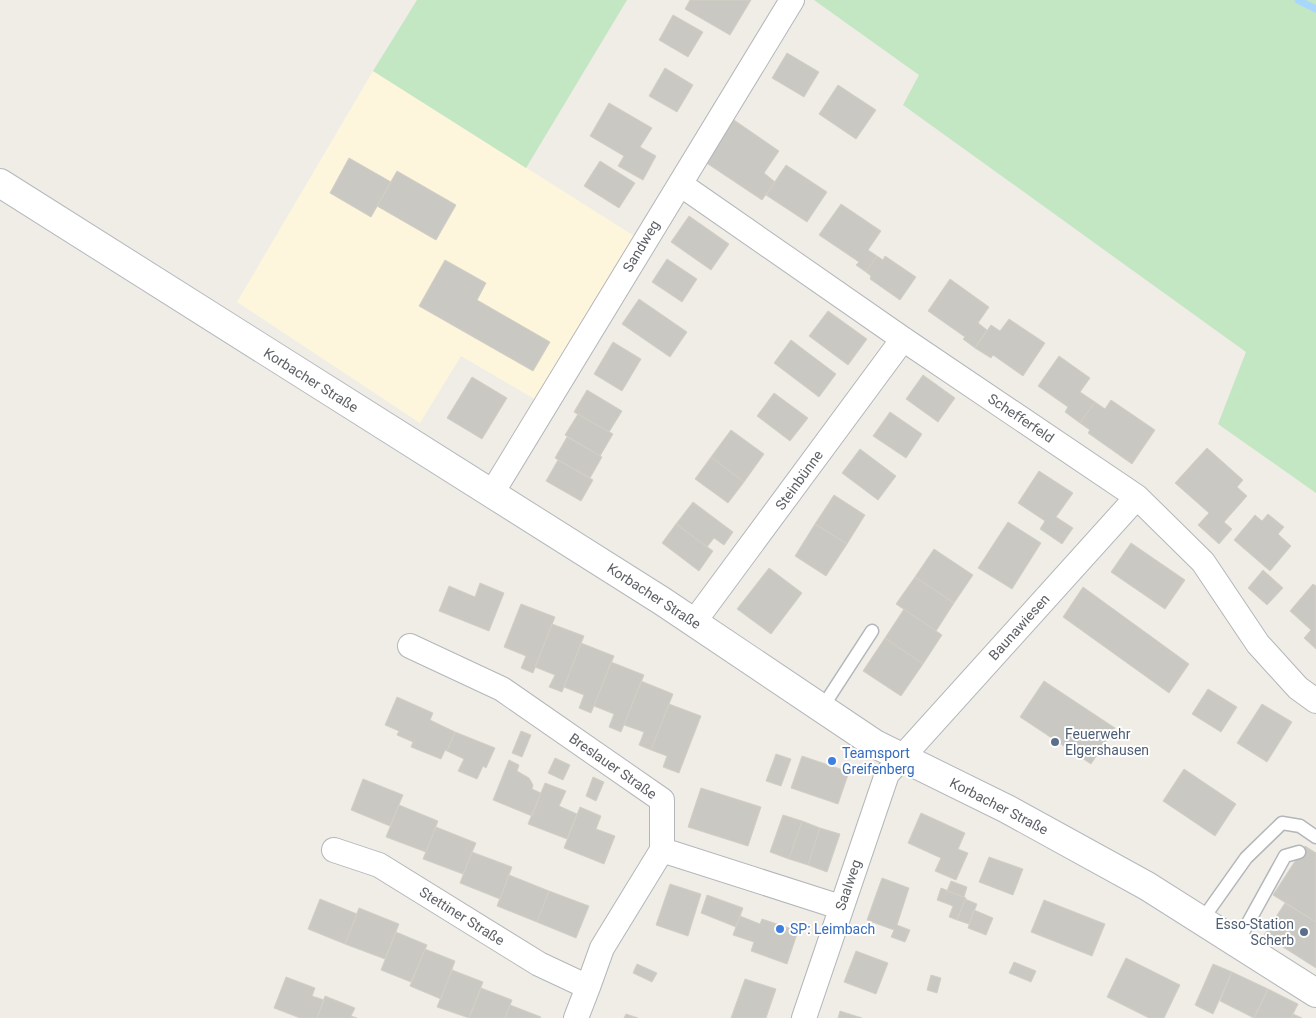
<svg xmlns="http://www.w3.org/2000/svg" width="1316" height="1018" viewBox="0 0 1316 1018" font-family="Roboto,sans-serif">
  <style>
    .commercial { fill: #fdf6dd }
    .green { fill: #c3e6c3 }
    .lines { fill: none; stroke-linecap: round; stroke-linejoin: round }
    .stream { stroke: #a8d7fd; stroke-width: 7 }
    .building { fill: #cac8c3; stroke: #d4cfc4 }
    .lane-casing { stroke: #b3b6ba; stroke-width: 15 }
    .street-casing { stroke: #b3b6ba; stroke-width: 26 }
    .secondary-casing { stroke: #b4b8bd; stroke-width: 30 }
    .lane { stroke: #fff; stroke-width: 12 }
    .street { stroke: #fff; stroke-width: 24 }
    .secondary { stroke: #fff; stroke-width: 28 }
    .service-dot { fill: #5c6f8a; stroke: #fff; stroke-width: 2 }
    .shop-dot { fill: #3f7fe0; stroke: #fff; stroke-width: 2 }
    .labels { text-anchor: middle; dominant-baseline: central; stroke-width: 4; stroke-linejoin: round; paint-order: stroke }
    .street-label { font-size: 14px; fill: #5d6166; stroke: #fff }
    .service-label { font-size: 14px; fill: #4e5e75; stroke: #fff; text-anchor: start }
    .shop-label { font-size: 14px; fill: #366cbe; stroke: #fff; text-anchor: start }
  </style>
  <rect width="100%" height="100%" fill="#efede6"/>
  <path class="commercial" d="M373,71L639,239L541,403L461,356L420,423L237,302Z"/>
  <path class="green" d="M417,0H627L526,168L373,71Z
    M814,0H1316V493L1218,424L1246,352L903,105L919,75Z"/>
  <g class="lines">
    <path class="stream" d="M1298,0L1316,9"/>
  </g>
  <path class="building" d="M690,0H751L730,35L685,9Z
    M673,15L703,32L688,57L659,40Z
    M787,53L819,72L804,97L772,78Z
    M665,68L693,85L677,112L649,96Z
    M838,85L876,110L856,139L819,114Z
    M609,103L652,128L640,147L656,156L643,180L618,166L624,156L590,136Z
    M734,120L779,151L764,173L775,182L762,200L705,162Z
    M349,158L391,182L371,217L330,193Z
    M600,161L635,183L619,208L584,186Z
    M786,165L827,192L807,222L766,195Z
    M397,171L456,205L436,240L377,206Z
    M841,204L881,231L868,250L877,256L866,272L856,265L859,262L819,235Z
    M689,216L729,244L711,270L671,242Z
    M877,256L883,260L885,256L916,277L900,300L870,279L871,276L866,272Z
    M667,259L697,279L682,302L652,282Z
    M445,260L486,283L477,300L550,342L533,371L419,306Z
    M950,279L989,307L978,323L987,330L975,348L963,339L965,337L928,311Z
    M639,299L687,332L670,357L622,324Z
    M828,311L867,339L848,365L809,336Z
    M1009,319L1045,343L1023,376L993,355L991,358L975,348L991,325L1000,331Z
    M791,340L836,374L819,397L774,363Z
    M613,342L641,359L622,391L594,374Z
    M1059,356L1090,378L1080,392L1095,402L1080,423L1065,412L1068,407L1038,386Z
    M923,375L955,398L938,422L906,399Z
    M472,377L507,398L482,439L447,418Z
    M587,390L622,411L609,432L574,412Z
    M774,393L808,418L790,441L757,416Z
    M1111,400L1155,430L1132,464L1088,433L1090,430L1080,423L1095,402L1105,409Z
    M890,412L922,434L906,458L873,436Z
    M578,414L613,434L600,456L565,435Z
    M731,430L764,454L744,482L711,457Z
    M567,437L602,457L590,478L555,458Z
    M1207,448L1243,480L1237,487L1247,496L1224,522L1232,529L1219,544L1198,525L1209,513L1175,483Z
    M860,449L896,476L878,500L842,473Z
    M711,457L744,482L728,503L695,479Z
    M558,460L593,480L581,501L546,481Z
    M1039,471L1073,493L1056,517L1073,528L1062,544L1040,529L1045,521L1018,503Z
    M834,495L865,515L847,544L815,524Z
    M693,502L733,532L724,545L714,538L707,547L676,524Z
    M1268,514L1284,527L1278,534L1291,546L1270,571L1234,540L1255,515L1262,521Z
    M1008,522L1041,543L1012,589L978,568Z
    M676,524L713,551L699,571L662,543Z
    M815,524L847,544L826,576L795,556Z
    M1131,543L1185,580L1165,609L1111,572Z
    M934,549L973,575L954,603L915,577Z
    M769,568L802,593L771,634L737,609Z
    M1263,570L1283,588L1267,605L1248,588Z
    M915,577L954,603L936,631L896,604Z
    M480,583L504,593L489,631L439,611L449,586L475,597Z
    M1313,584L1316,586V649L1304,638L1311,630L1290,611Z
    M1083,587L1189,664L1169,693L1063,617Z
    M521,604L555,617L533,673L521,668L526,656L504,647Z
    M904,609L942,635L923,664L885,638Z
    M552,624L584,636L562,692L549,687L555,675L535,667Z
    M885,638L923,664L901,696L863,671Z
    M581,643L614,656L591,713L579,708L584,695L564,687Z
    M611,662L644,675L621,732L609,727L614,714L594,706Z
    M641,681L673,694L651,750L639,745L644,732L624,725Z
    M1044,681L1115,728L1091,764L1020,717Z
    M1208,689L1237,707L1221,732L1192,714Z
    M397,697L433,713L430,720L455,732L447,751L445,750L441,759L411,747L413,742L397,735L399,731L385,725Z
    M669,704L701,716L679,773L663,767L667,756L651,750Z
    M1262,704L1292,722L1267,762L1237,743Z
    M521,731L531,735L522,757L512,753Z
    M455,732L495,748L486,768L483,766L477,779L458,771L464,759L447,751Z
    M776,754L791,759L781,786L766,781Z
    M802,756L849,772L838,804L791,788Z
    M555,758L570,765L563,780L548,773Z
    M509,760L519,765L517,771L529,778L533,785L532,789L541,793L532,816L493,800Z
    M1184,769L1236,804L1215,836L1163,801Z
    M593,777L604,782L596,801L586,796Z
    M363,779L403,795L390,826L351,810Z
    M545,783L566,791L559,806L577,814L567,839L528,824Z
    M701,788L761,807L748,846L688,827Z
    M399,805L438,821L426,852L386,837Z
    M580,807L601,816L596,829L615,836L604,864L564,848Z
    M921,813L965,833L958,849L968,853L956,880L935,871L941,858L908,843Z
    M783,815L802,821L789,859L770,852Z
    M802,821L820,828L808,865L789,859Z
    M436,827L476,843L463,874L423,859Z
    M820,828L840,834L827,872L808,865Z
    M1305,846L1316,853V922L1273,895Z
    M472,852L512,867L500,899L460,883Z
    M989,857L1023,869L1013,895L979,882Z
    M509,875L549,891L537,922L497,906Z
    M882,878L909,888L897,925L910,930L905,942L891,937L894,930L867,920Z
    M951,881L967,887L964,897L947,891Z
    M670,884L701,894L688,936L656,925Z
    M941,888L966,898L957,920L949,917L953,906L937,900Z
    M549,891L589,906L576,938L537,922Z
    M707,895L743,908L736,927L701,913Z
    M320,899L357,914L345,944L308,929Z
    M965,899L977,904L969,924L957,920Z
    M1044,900L1105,924L1092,956L1031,932Z
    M1285,903L1316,922V968L1264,935Z
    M359,908L399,924L385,959L345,944Z
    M974,910L993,918L986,935L968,928Z
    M740,916L760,924L762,919L798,931L787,964L751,951L754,942L733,935Z
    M396,932L427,945L411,982L381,970Z
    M425,949L455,961L441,999L410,986Z
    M856,951L888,963L876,994L844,982Z
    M1126,958L1180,985L1164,1018H1149L1107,997Z
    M1014,962L1036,971L1031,982L1009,973Z
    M637,964L657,973L652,982L633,973Z
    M1213,964L1232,972L1213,1014L1195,1005Z
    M452,970L483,982L469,1018L437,1007Z
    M1232,972L1268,989L1254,1018L1220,1001Z
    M931,975L941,978L937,993L927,990Z
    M286,977L315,988L312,996L324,1000L317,1018H300L274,1008Z
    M745,979L776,989L766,1018H731Z
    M481,988L512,1000L505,1018H469Z
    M1268,989L1298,1004L1291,1018H1254Z
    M325,996L355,1008L351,1016L357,1018H317Z
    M510,1005L541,1017L540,1018H505Z
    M840,1011L862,1018H838Z
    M626,1014L638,1018H624Z
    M1293,1014L1302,1018H1291Z"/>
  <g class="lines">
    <g class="lane-casing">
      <path id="lane" d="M822,708L872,631
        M1202,920L1246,858L1282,823L1300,826L1316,837
        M1237,943L1285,856L1299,852"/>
    </g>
    <g class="street-casing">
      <path id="street" d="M680,184L903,339L1137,497L1203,562L1258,644L1298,688L1316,701
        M492,493L792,0
        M694,622L903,339
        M410,646L502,689L662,800V850
        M334,850L379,865L539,964L588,987L576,1018
        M662,850L840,907
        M588,987L602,948L662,850
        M804,1018L887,774L1137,497"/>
    </g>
    <g class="secondary-casing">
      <path id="secondary" d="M0,183L662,601L875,744L1007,809L1147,886L1316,993"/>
    </g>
    <use href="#lane" class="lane"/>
    <use href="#street" class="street"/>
    <use href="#secondary" class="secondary"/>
  </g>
  <g class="service-dot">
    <circle cx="1055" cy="742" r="5"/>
    <circle cx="1304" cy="932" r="5"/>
  </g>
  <g class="shop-dot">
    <circle cx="832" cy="761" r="5"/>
    <circle cx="780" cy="929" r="5"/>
  </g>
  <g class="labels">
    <g class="street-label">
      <text transform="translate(641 246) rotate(-59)">Sandweg</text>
      <text transform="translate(311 380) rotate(32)">Korbacher Straße</text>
      <text transform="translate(1021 418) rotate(34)">Schefferfeld</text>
      <text transform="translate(799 480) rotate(-54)">Steinbünne</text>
      <text transform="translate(654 596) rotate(33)">Korbacher Straße</text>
      <text transform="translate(1019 627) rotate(-48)">Baunawiesen</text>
      <text transform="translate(613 766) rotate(35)">Breslauer Straße</text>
      <text transform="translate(999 806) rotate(27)">Korbacher Straße</text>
      <text transform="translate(848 885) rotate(-71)">Saalweg</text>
      <text transform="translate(462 916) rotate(32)">Stettiner Straße</text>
    </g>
    <g class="service-label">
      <text x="1065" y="734">Feuerwehr<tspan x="1065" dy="16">Elgershausen</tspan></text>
      <text x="1294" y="924" text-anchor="end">Esso-Station<tspan x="1294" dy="16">Scherb</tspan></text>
    </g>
    <g class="shop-label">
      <text x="842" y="753">Teamsport<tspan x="842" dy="16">Greifenberg</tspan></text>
      <text x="790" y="929">SP: Leimbach</text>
    </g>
  </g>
</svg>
